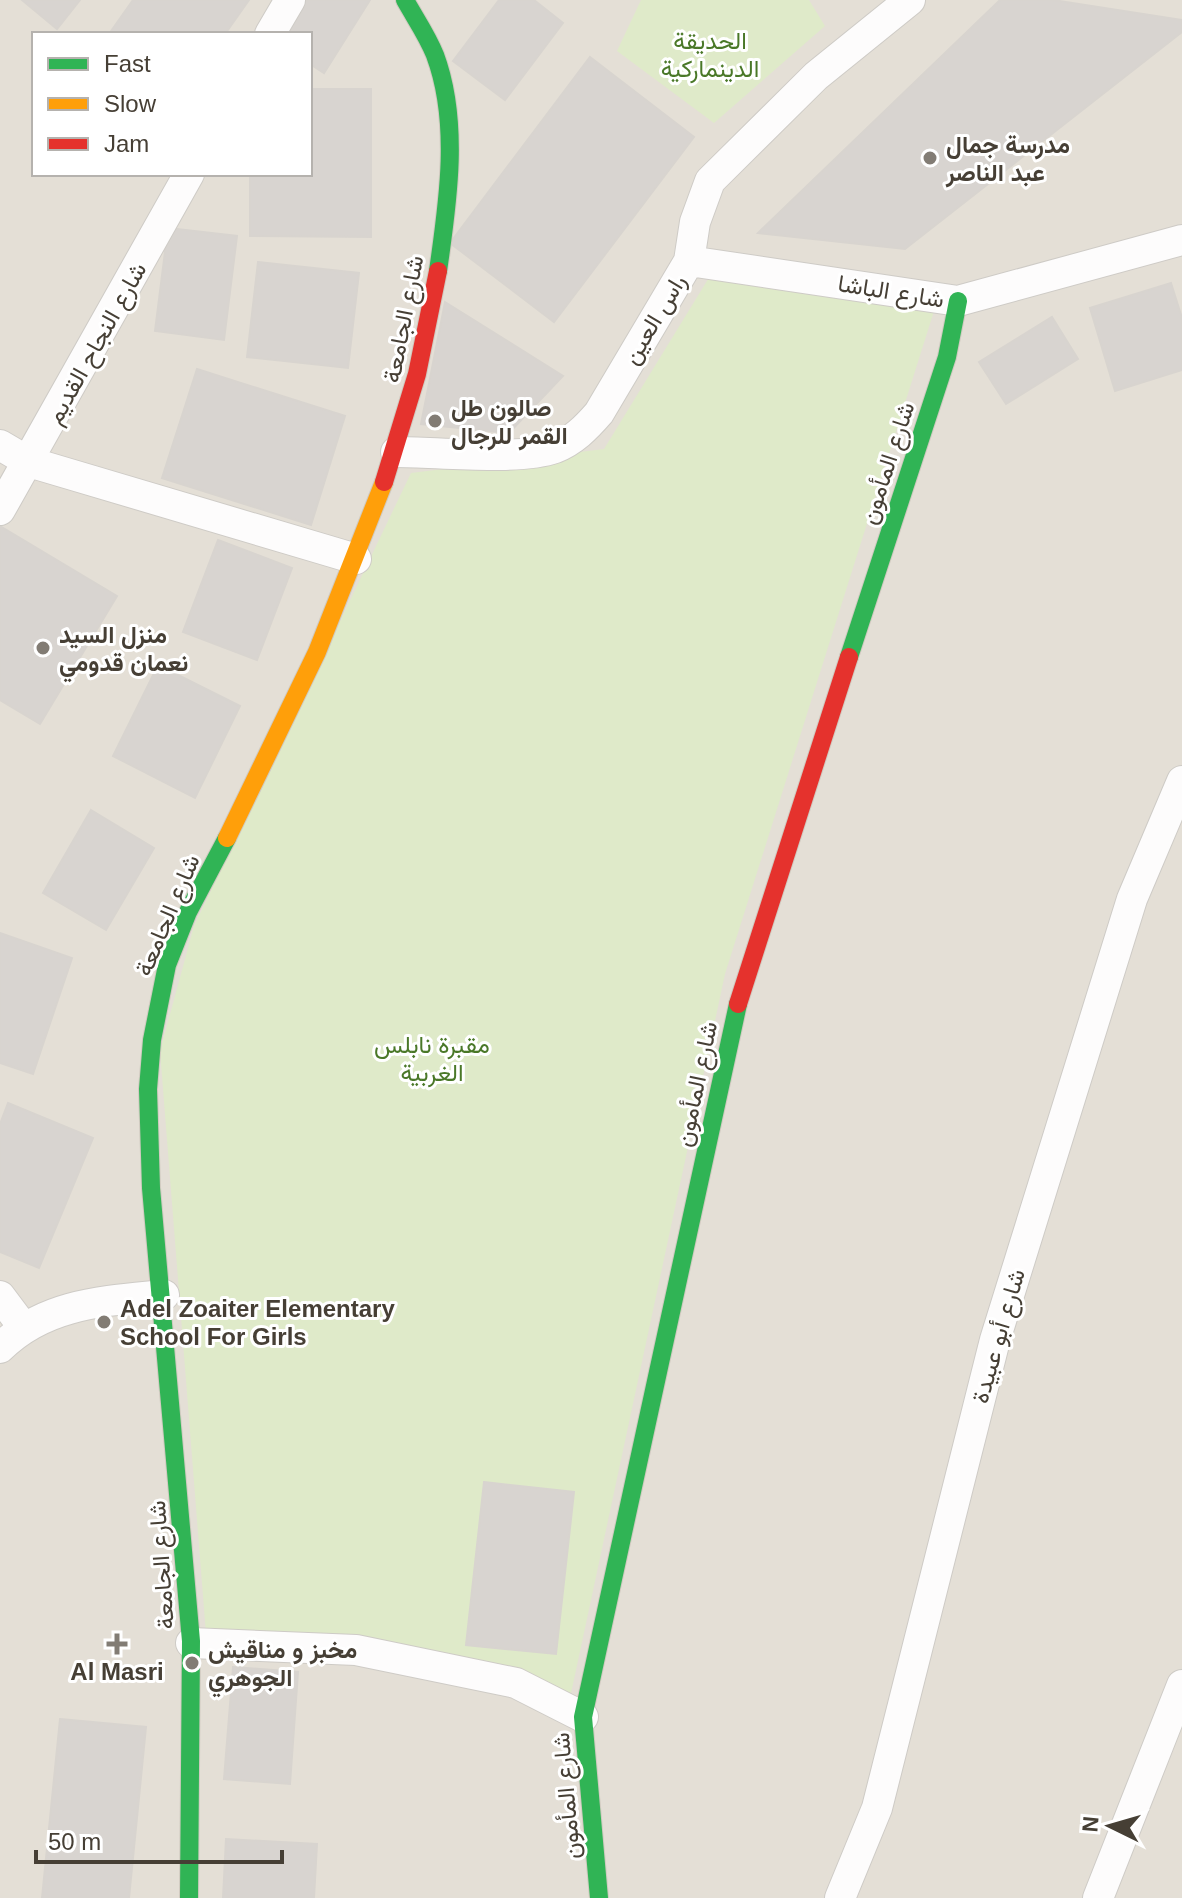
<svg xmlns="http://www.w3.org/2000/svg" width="1182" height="1898" viewBox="0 0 1182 1898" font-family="Helvetica,Vazirmatn,sans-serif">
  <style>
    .residential { fill: #e4dfd6; fill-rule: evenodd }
    .green { fill: #dfeac9 }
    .building { fill: #d8d4d0; stroke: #d8d4cf; stroke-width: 2 }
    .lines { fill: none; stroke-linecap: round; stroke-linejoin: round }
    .street-casing { stroke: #cecbc6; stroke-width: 32 }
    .fast-casing { stroke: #d0cac0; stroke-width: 20 }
    .slow-casing { stroke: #d0cac0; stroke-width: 20 }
    .jam-casing { stroke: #d0cac0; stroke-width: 20 }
    .street { stroke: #fdfcfc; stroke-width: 30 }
    .fast { stroke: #30b455; stroke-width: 18 }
    .slow { stroke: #ff9f0a; stroke-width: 18 }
    .jam { stroke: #e5322d; stroke-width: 18 }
    .poi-dot { fill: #827c74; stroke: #fff; stroke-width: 3 }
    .labels { text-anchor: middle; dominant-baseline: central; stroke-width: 6; stroke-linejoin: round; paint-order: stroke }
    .park-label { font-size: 24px; fill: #4a7828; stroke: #fff }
    .poi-label { font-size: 24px; font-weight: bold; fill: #463f35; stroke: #fff; text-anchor: start }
    .street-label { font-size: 24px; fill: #463f35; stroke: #fff }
  </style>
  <rect width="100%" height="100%" fill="#f0ede9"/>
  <path class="residential" d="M0,0H1182V1898H0ZM34,34H310V174H34Z"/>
  <path class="green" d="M641,0H809L825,26L714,123L617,51Z
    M710,276L934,311L725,974L570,1698L206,1634L160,1051L194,926L411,473L604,449Z"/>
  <path class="building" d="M22,0H80L57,29Z
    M133,0H249L225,34H109Z
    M298,0H370L324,73L310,64V34H276Z
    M499,0H534L563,23L505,100L453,61Z
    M1000,0H1053L1182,20V32L905,249L758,233Z
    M590,57L694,137L554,322L450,243Z
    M310,89H371V237L250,236V174H310Z
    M168,228L237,236L224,340L155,331Z
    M258,262L359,273L348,368L247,357Z
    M1171,283L1182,318V370L1115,391L1090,308Z
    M445,302L563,376L509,433L421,424Z
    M1052,317L1078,359L1006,404L979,362Z
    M197,369L345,416L311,525L162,478Z
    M0,526L117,596L40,724L0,700Z
    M218,540L292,568L257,660L183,632Z
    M158,665L240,706L195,798L113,756Z
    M91,810L154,848L106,930L43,893Z
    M0,933L72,958L33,1074L0,1063Z
    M8,1103L93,1138L39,1268L0,1252V1124Z
    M484,1482L574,1492L556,1654L466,1645Z
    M233,1667L298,1672L290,1784L224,1779Z
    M60,1719L146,1727L129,1898H42Z
    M226,1839L317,1844L314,1898H223Z"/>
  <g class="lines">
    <g class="street-casing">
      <path id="street" d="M270,34L290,0
        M689,261L958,301L1182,240
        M0,445L29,462L356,559
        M396,452C438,452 518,461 555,448C573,441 586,428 599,413L689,261L695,222L710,181L816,76L910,0
        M0,510L189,174
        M0,1296L24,1328
        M0,1348C45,1303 105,1301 164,1295
        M191,1643L356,1650L516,1683L583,1717
        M840,1898L877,1808L995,1340L1132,899L1182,781
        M1098,1898L1182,1685"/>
    </g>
    <g class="fast-casing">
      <path id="fast" d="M405,0C415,18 427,35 435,55C460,122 448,202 438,271
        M849,657L947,357L958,301
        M189,1898L191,1641L151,1188L148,1089L152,1040L167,965L188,912L227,838
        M599,1898L583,1717L738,1004"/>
    </g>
    <g class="slow-casing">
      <path id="slow" d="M227,838L317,652L384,482"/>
    </g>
    <g class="jam-casing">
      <path id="jam" d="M384,482L417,374L438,271
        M738,1004L849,657"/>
    </g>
    <use href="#street" class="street"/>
    <use href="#fast" class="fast"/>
    <use href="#slow" class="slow"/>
    <use href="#jam" class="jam"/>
  </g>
  <g class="poi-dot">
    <circle cx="930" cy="158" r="8"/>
    <circle cx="435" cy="421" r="8"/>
    <circle cx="43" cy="648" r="8"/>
    <circle cx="104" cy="1322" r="8"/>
    <path d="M113 1632h8v8h8v8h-8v8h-8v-8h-8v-8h8z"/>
    <circle cx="192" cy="1663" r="8"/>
  </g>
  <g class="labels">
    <g class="park-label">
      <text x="710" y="40">الحديقة<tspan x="710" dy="28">الدينماركية</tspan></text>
      <text x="432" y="1044">مقبرة نابلس<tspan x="432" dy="28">الغربية</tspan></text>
    </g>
    <g class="poi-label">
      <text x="946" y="144">مدرسة جمال<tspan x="946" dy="28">عبد الناصر</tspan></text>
      <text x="451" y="407">صالون طل<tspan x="451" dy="28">القمر للرجال</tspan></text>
      <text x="59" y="634">منزل السيد<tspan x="59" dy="28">نعمان قدومي</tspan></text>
      <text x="120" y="1308">Adel Zoaiter Elementary<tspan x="120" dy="28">School For Girls</tspan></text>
      <text x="208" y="1649">مخبز و مناقيش<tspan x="208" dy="28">الجوهري</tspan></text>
      <text x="117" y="1671" text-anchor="middle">Al Masri</text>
    </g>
    <g class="street-label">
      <text transform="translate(891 291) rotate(9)">شارع الباشا</text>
      <text transform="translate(403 319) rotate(-79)">شارع الجامعة</text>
      <text transform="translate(654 319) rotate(-59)">راس العين</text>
      <text transform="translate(96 343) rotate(-61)">شارع النجاح القديم</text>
      <text transform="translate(887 463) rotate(-72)">شارع المأمون</text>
      <text transform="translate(167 915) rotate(-67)">شارع الجامعة</text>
      <text transform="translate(696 1084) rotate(-78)">شارع المأمون</text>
      <text transform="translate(998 1336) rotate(-74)">شارع أبو عبيدة</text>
      <text transform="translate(161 1565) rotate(-94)">شارع الجامعة</text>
      <text transform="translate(566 1796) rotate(-95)">شارع المأمون</text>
    </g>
  </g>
  <rect x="32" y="32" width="280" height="144" fill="#ffffff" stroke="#b5b2ae" stroke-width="2"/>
  <rect x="48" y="58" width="40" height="12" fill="#30b455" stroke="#b5b2ae" stroke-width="2"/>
  <text x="104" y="72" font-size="24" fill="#463f35">Fast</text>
  <rect x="48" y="98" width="40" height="12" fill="#ff9f0a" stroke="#b5b2ae" stroke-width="2"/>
  <text x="104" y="112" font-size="24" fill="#463f35">Slow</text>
  <rect x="48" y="138" width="40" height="12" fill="#e5322d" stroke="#b5b2ae" stroke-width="2"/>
  <text x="104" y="152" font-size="24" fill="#463f35">Jam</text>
  <g transform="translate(1110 1826) rotate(275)" stroke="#ffffff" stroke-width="6" paint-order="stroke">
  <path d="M0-6L14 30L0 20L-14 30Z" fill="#463f35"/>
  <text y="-12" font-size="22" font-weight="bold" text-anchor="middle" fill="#463f35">N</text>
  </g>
  <path d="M36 1850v12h246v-12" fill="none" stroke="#463f35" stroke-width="4"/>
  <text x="48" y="1850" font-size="24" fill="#463f35" stroke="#ffffff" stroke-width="6" paint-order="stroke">50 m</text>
</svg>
